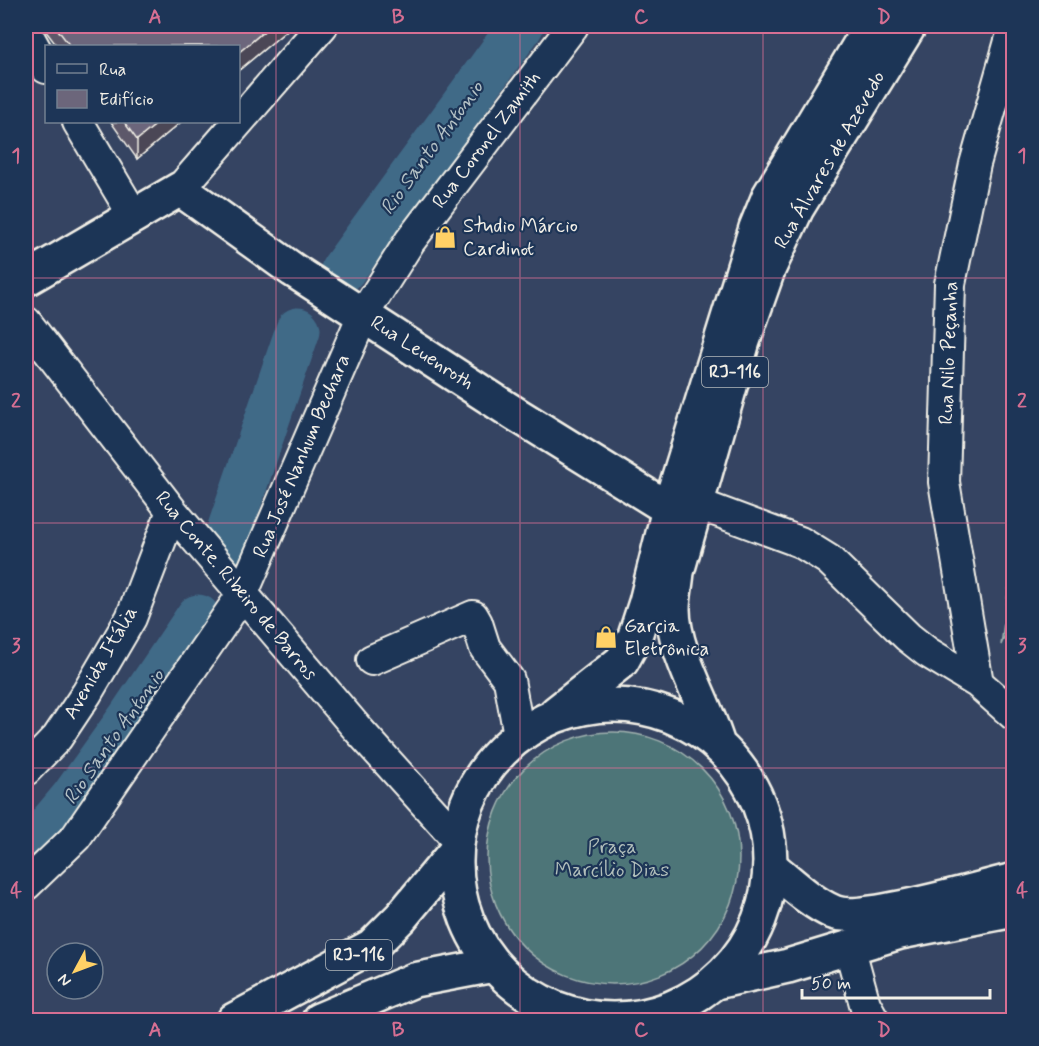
<svg xmlns="http://www.w3.org/2000/svg" width="1039" height="1046" viewBox="0 0 1039 1046" font-family="Mynerve,sans-serif">
  <style>
    .green { fill: #4e7578; stroke: #a1b3b0; stroke-width: 1.5 }
    .lines { fill: none; stroke-linecap: round; stroke-linejoin: round }
    .river { stroke: #406a87; stroke-width: 45 }
    .street-casing { stroke: #f4f1e8; stroke-width: 34 }
    .secondary-casing { stroke: #f4f1e8; stroke-width: 38 }
    .primary-casing { stroke: #f4f1e8; stroke-width: 38 }
    .street { stroke: #1d3557; stroke-width: 30 }
    .secondary { stroke: #1d3557; stroke-width: 33 }
    .primary { stroke: #1d3557; stroke-width: 33 }
    .wall { fill: #5d586a; stroke: #f4f1e8; stroke-width: 1.5 }
    .shaded-wall { fill: #4c4756; stroke: #f4f1e8; stroke-width: 1.5 }
    .building { fill: #6c667b; stroke: #f4f1e8; stroke-width: 1.5 }
    .grid { fill: none; stroke: #d66f93; stroke-width: 1.5; stroke-opacity: 0.55 }
    .labels { text-anchor: middle; dominant-baseline: central; stroke-width: 4.5; stroke-linejoin: round; paint-order: stroke }
    .shield { fill: #1d3557; stroke: #b4b9bc; stroke-width: 1.5 }
    .shield-label { font-size: 18px; font-weight: bold; fill: #f4f1e8 }
    .street-label { font-size: 20px; fill: #f4f1e8; stroke: #1d3557 }
    .poi-label { font-size: 20px; fill: #f4f1e8; stroke: #1d3557; text-anchor: start }
    .park-label { font-size: 20px; fill: #b2bfbb; stroke: #1d3557 }
    .water-label { font-size: 21px; font-style: italic; fill: #b5c2c6; stroke: #1d3557 }
    .neatline { fill: none; stroke: #d66f93; stroke-width: 2 }
    .grid-label { font-size: 20px; text-anchor: middle; font-weight: bold; fill: #d66f93 }
  </style>
  <rect width="100%" height="100%" fill="#354462"/>
  <filter id="ink" filterUnits="userSpaceOnUse"><feTurbulence type="fractalNoise" baseFrequency=".0167" numOctaves="2"/><feDisplacementMap in="SourceGraphic" scale="12" xChannelSelector="R" yChannelSelector="G"/><feConvolveMatrix kernelMatrix="1 2 1 2 8 2 1 2 1" color-interpolation-filters="sRGB"/></filter>
  <g filter="url(#ink)">
    <path class="green" d="M1013,555V670L1005,635L1001,645Z
      M487 858a126 126 0 1 1 252 0a126 126 0 1 1-252 0Z"/>
    <g class="lines">
      <path class="river" d="M343,270L521,26
        M222,551L298,330
        M26,854L72,799L130,718L198,617"/>
      <g class="street-casing">
        <path id="street" d="M26,32L46,68
          M78,122L134,216
          M180,189L322,26
          M26,322L172,511L356,727L458,840
          M698,504L800,542L829,560L908,637L927,652L978,683L1014,715
          M372,660L473,616L477,623L485,648L509,680L519,735
          M978,683L944,482L950,284L975,164L1014,27
          M26,770L57,738L87,693L131,618L172,511
          M26,885L76,837L242,595L363,315L410,241L573,26
          M849,946L865,1004L874,1020
          M588,1020L590,1018"/>
      </g>
      <g class="secondary-casing">
        <path id="secondary" d="M26,279L180,189L293,270L506,408L669,509
          M770,866C790,882 810,902 833,912C861,924 980,888 1014,880
          M716,982L788,966L900,932L1014,910"/>
      </g>
      <g class="primary-casing">
        <path id="primary" d="M456 862a157 157 0 1 1 314 0a157 157 0 1 1-314 0Z
          M556,713L622,661L634,639L646,602L669,509L756,228L769,196L871,26
          M718,745C706,704 673,652 673,609C673,597 676,584 677,572L743,341L768,270L797,208L909,26
          M234,1020L372,946L401,917L455,852
          M319,1020L414,980L494,965"/>
      </g>
      <use href="#street" class="street"/>
      <use href="#secondary" class="secondary"/>
      <use href="#primary" class="primary"/>
    </g>
    <path class="wall" d="M42,26H292L238,71V46H57Z
      M111,122H181L137,159Z"/>
    <path class="shaded-wall" d="M270,26H292L238,71V53Z
      M159,122H181L137,159V140Z"/>
    <path class="building" d="M55,26H270L238,53V46H70Z
      M124,122H159L137,140Z"/>
  </g>
  <path class="grid" d="M276,26V1020M520,26V1020M763,26V1020M26,278H1014M26,523H1014M26,768H1014"/>
  <defs>
    <g id="shop-bare" transform="scale(1.8)"><path d="M-5-2.5h2.3a2.7 3.5 0 0 1 5.4 0H5L5.5 6h-11ZM-1.5-2.5h3a1.5 2.3 0 0 0-3 0Z" fill="#ffd166" stroke="#1d3557" stroke-width="2.5" paint-order="stroke"/></g>
  </defs>
  <g fill-rule="evenodd">
    <use href="#shop-bare" x="445" y="237"/>
    <use href="#shop-bare" x="606" y="637"/>
  </g>
  <g class="labels">
    <g class="shield">
      <rect x="702" y="357" width="66" height="30" rx="4.5"/>
      <rect x="326" y="940" width="66" height="30" rx="4.5"/>
    </g>
    <g class="shield-label">
      <text x="735" y="372">RJ-116</text>
      <text x="359" y="955">RJ-116</text>
    </g>
    <g class="street-label">
      <text transform="translate(487 140) rotate(-53)">Rua Coronel Zamith</text>
      <text transform="translate(830 160) rotate(-60)">Rua Álvares de Azevedo</text>
      <text transform="translate(422 353) rotate(33)">Rua Leuenroth</text>
      <text transform="translate(949 353) rotate(-88)">Rua Nilo Peçanha</text>
      <text transform="translate(302 456) rotate(-67)">Rua José Nanhum Bechara</text>
      <text transform="translate(236 586) rotate(50)">Rua Conte. Ribeiro de Barros</text>
      <text transform="translate(101 663) rotate(-60)">Avenida Itália</text>
    </g>
    <g class="poi-label">
      <text x="463" y="226">Studio Márcio<tspan x="463" dy="23">Cardinot</tspan></text>
      <text x="624" y="626">Garcia<tspan x="624" dy="23">Eletrônica</tspan></text>
    </g>
    <g class="park-label">
      <text x="612" y="847">Praça<tspan x="612" dy="23">Marcílio Dias</tspan></text>
    </g>
    <g class="water-label">
      <text transform="translate(432 148) rotate(-54)">Rio Santo Antonio</text>
      <text transform="translate(114 737) rotate(-55)">Rio Santo Antonio</text>
    </g>
  </g>
  <rect width="1039" height="1046" fill="none" stroke="#1d3557" stroke-width="66"/>
  <rect x="45" y="45" width="195" height="78" fill="#1d3557" stroke="#738091" stroke-width="1.5"/>
  <rect x="57" y="64" width="30" height="9" fill="#1d3557" stroke="#738091" stroke-width="1.5"/>
  <text x="99" y="75" font-size="18" fill="#f4f1e8">Rua</text>
  <rect x="57" y="90" width="30" height="18" fill="#6c667b" stroke="#738091" stroke-width="1.5"/>
  <text x="99" y="105" font-size="18" fill="#f4f1e8">Edifício</text>
  <g transform="translate(75 971) rotate(229)"><circle r="28" fill="#1d3557" stroke="#738091" stroke-width="1.5"/>
  <path d="M0-4.5L10 22L0 15L-10 22Z" fill="#ffd166"/>
  <text y="-9" font-size="16" font-weight="bold" text-anchor="middle" fill="#f4f1e8">N</text>
  </g>
  <path d="M802 989v9h188v-9" fill="none" stroke="#f4f1e8" stroke-width="3"/>
  <text x="811" y="989" font-size="18" fill="#f4f1e8" stroke="#1d3557" stroke-width="4.5" paint-order="stroke">50 m</text>
  <rect x="33" y="33" width="973" height="980" class="neatline"/>
  <g class="grid-label">
    <text x="155" y="23">A</text>
    <text x="398" y="23">B</text>
    <text x="641" y="23">C</text>
    <text x="884" y="23">D</text>
    <text x="16" y="162">1</text>
    <text x="1022" y="162">1</text>
    <text x="16" y="407">2</text>
    <text x="1022" y="407">2</text>
    <text x="16" y="652">3</text>
    <text x="1022" y="652">3</text>
    <text x="16" y="897">4</text>
    <text x="1022" y="897">4</text>
    <text x="155" y="1036">A</text>
    <text x="398" y="1036">B</text>
    <text x="641" y="1036">C</text>
    <text x="884" y="1036">D</text>
  </g>
</svg>
